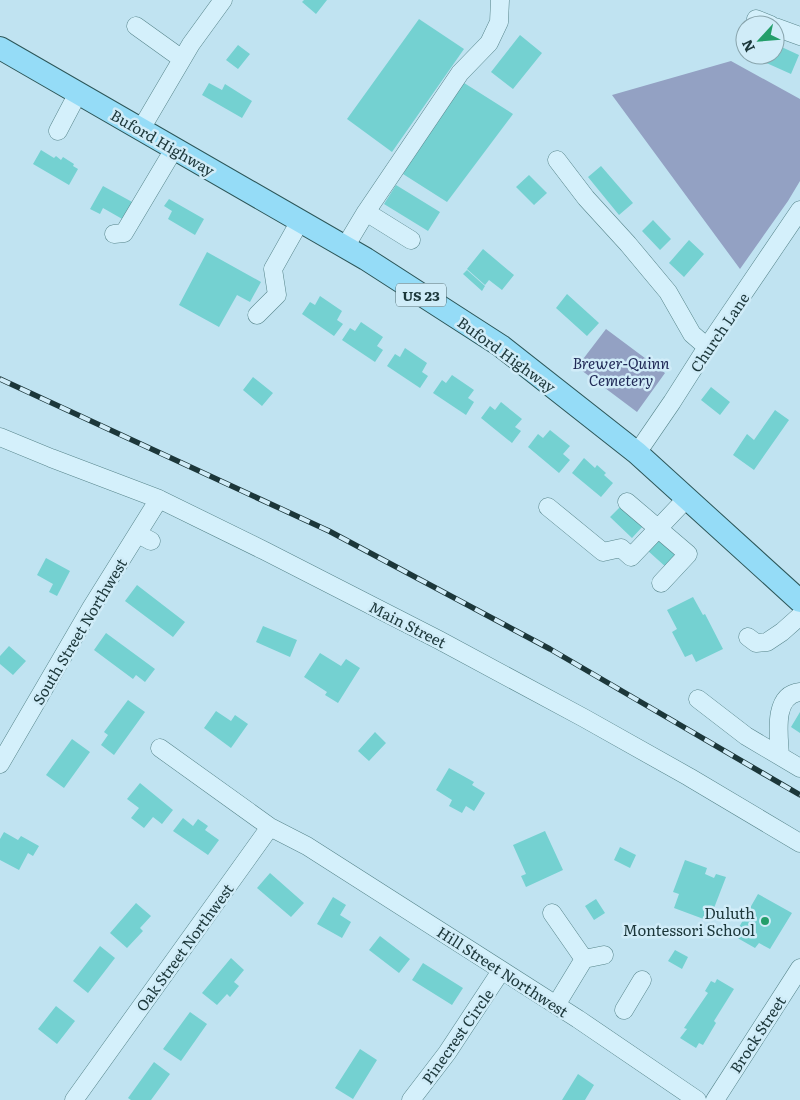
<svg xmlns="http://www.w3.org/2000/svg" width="800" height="1100" viewBox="0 0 800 1100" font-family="Literata,serif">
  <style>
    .cemetery { fill: #93a1c3 }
    .building { fill: #74d1d1 }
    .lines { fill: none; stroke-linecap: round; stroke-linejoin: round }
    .minor-casing { stroke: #57858b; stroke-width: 19 }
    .major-casing { stroke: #2c5658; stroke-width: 24 }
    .minor { stroke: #d4f0fb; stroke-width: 18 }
    .major { stroke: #95dcf7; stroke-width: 22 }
    .rail-casing { stroke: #1c373a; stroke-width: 5.5 }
    .rail { stroke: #d0ecf8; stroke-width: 4; stroke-dasharray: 11; stroke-linecap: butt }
    .poi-dot { fill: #239e6a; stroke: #d0ecf8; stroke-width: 2 }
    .labels { text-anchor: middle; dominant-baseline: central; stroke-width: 5; stroke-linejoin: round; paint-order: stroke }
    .shield { fill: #d0ecf8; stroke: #526d73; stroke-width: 1 }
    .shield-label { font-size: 14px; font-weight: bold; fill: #1c373a }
    .street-label { font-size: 15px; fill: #1c373a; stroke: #d0ecf8 }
    .park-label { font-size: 15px; font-style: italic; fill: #212a57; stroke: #d0ecf8 }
    .poi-label { font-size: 15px; fill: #1c373a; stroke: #d0ecf8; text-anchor: end }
  </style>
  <rect width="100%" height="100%" fill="#c0e3f1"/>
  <path class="cemetery" d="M731,61L800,99V181L788,201L740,269L612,95Z
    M606,329L665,373L637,412L577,367Z"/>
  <path class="building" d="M304,0H327L316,14L302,2Z
    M419,19L464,49L392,152L347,119Z
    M520,35L542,53L513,89L491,72Z
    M775,44L799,55L791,74L753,57L754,55H775Z
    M238,45L250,54L238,69L226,60Z
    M461,81L513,114L447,202L403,174Z
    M209,83L222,90L225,84L252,101L242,118L202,95Z
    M41,150L54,158L56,156L61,160L63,157L74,164L73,166L78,169L69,185L33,164Z
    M601,166L633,203L619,215L588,177Z
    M529,175L547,193L534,205L516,187Z
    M396,185L440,212L428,231L384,204Z
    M103,186L134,203L124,220L103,208L100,214L90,209Z
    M169,199L204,219L195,235L168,219L172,211L164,206Z
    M653,220L671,239L660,250L642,231Z
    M689,240L704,254L684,277L669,263Z
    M483,249L514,275L502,290L489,280L485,285L467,269Z
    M207,252L261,282L250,302L237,295L219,327L179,305Z
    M467,270L485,286L482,291L463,274Z
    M567,294L599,323L587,336L556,308Z
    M320,296L342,311L337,320L343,324L334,336L302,314L310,302L315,305Z
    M361,322L383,337L377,346L383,350L375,362L342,340L350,328L355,331Z
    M405,348L427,363L422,372L428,376L420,388L387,366L395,354L400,357Z
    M452,375L474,390L468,398L474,402L466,415L433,393L442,380L446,383Z
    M253,377L273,393L262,406L243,390Z
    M711,387L730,402L720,415L701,400Z
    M501,402L522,419L515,427L521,431L512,443L481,418L490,406L495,410Z
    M775,410L789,420L754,470L733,455L747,434L754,440Z
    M550,430L570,446L563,454L570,460L559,473L528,447L538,434L543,438Z
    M584,458L595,468L597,465L606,473L604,475L613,483L601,497L572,473Z
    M623,504L644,525L632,538L610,517Z
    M659,536L679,554L667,568L647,550Z
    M46,558L70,571L57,596L49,592L53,584L37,575Z
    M137,585L185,622L173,637L125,601Z
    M693,597L703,615L705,614L723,649L696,662L692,654L685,657L672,632L677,629L667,610Z
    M263,626L297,640L290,657L256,642Z
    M106,633L155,669L145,682L136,675L133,679L94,650Z
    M9,646L26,661L13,675L0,664V656Z
    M320,653L341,666L346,659L360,668L338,703L325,695L327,692L304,677Z
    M128,700L145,712L114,755L101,745L108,735L104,732Z
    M216,711L231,721L235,715L248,724L231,748L204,728Z
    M800,712V733L791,727Z
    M375,732L386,743L369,761L358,751Z
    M72,739L90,752L64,788L46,775Z
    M449,768L474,782L472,785L485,793L474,811L466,806L462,813L449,806L452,800L436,790Z
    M140,783L173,810L162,824L153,817L144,828L131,818L139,808L127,799Z
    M183,818L193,826L198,819L208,826L205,830L219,840L208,855L173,831Z
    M545,831L563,870L526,887L521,876L526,874L513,845Z
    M4,832L18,840L21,836L39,846L33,856L28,853L19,870L0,860V839Z
    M620,847L636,855L630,868L614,860Z
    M685,860L707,868L705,874L714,878L716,874L726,877L709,921L674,908L679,894L673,892Z
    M270,873L304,903L291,917L257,888Z
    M758,894L792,913L770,949L759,943L755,948L734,936Z
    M333,897L346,905L340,915L351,922L342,938L317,924Z
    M596,899L605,913L594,920L585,906Z
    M136,903L151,916L140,928L143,931L127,948L110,933Z
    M380,936L410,959L399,973L369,950Z
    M100,946L115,958L88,993L73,981Z
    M675,950L688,957L682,969L668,961Z
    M231,958L244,970L234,982L239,986L230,997L227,994L217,1005L202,993Z
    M423,963L463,988L452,1005L412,980Z
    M717,979L734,989L714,1021L716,1023L703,1045L699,1043L696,1048L680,1038L687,1029L684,1028L708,993L705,991L711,981L715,983Z
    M56,1006L75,1021L57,1044L38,1029Z
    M190,1012L207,1024L181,1061L163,1049Z
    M360,1049L377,1060L353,1099L335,1088Z
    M154,1062L170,1074L151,1100H131L128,1098Z
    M578,1074L594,1085L585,1100H562Z"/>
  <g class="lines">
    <g class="minor-casing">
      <path id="minor" d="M756,19L771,25
        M136,26L182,59
        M775,27L800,36
        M141,129L191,44L223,0
        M58,131L78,93
        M557,160L586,198L628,244L668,292L692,334L707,347
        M366,212L411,240
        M114,234L124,233L174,149
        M345,247L366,212L460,73L489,43L499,22L500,0
        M257,315L277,295L273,269L300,221
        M0,437L51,458L159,499L265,551L439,640L584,718L689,777L800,843
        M637,453L672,402L707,347L800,210
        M627,502L688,554L661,583
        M548,507L603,552L621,548L631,557L687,498
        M138,534L151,541
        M748,637L756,643L767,642L782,632L800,616
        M698,699L746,736L800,768
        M160,748L270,827L307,846L578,1019L697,1100
        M780,756C779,736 772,695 800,692
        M0,764L91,608L159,499
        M552,913L584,959L556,1005
        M584,959L604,955
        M624,1010L642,980
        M74,1100L270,827
        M411,1100L447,1053L501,971
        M715,1100L800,968"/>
    </g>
    <g class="major-casing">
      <path id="major" d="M0,48L366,259L501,346L637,453L800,601"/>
    </g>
    <use href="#minor" class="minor"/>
    <use href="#major" class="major"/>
    <g class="rail-casing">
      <path id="rail" d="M0,379L329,531L550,649L800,795"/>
    </g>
    <use href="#rail" class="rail"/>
  </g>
  <circle class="poi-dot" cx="765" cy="921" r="5"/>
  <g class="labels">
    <rect class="shield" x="396" y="283.5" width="50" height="23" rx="4"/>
    <g class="shield-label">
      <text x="421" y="295">US 23</text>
    </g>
    <g class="street-label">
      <text transform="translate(163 142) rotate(30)">Buford Highway</text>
      <text transform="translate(719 332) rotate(-56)">Church Lane</text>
      <text transform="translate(507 354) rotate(36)">Buford Highway</text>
      <text transform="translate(408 624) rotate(27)">Main Street</text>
      <text transform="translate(79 631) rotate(-59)">South Street Northwest</text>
      <text transform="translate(184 947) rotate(-54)">Oak Street Northwest</text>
      <text transform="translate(503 971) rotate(33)">Hill Street Northwest</text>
      <text transform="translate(757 1034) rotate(-57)">Brock Street</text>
      <text transform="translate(457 1036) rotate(-55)">Pinecrest Circle</text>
    </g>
    <g class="park-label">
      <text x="621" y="362">Brewer-Quinn<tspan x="621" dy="17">Cemetery</tspan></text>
    </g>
    <g class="poi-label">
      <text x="755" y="912">Duluth<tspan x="755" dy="17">Montessori School</tspan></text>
    </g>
  </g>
  <g transform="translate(760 40) rotate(244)"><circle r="24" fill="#d0ecf8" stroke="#88a4ac"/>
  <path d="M0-4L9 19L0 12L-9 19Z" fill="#239e6a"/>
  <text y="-8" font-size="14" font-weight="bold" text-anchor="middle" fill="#1c373a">N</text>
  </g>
</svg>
